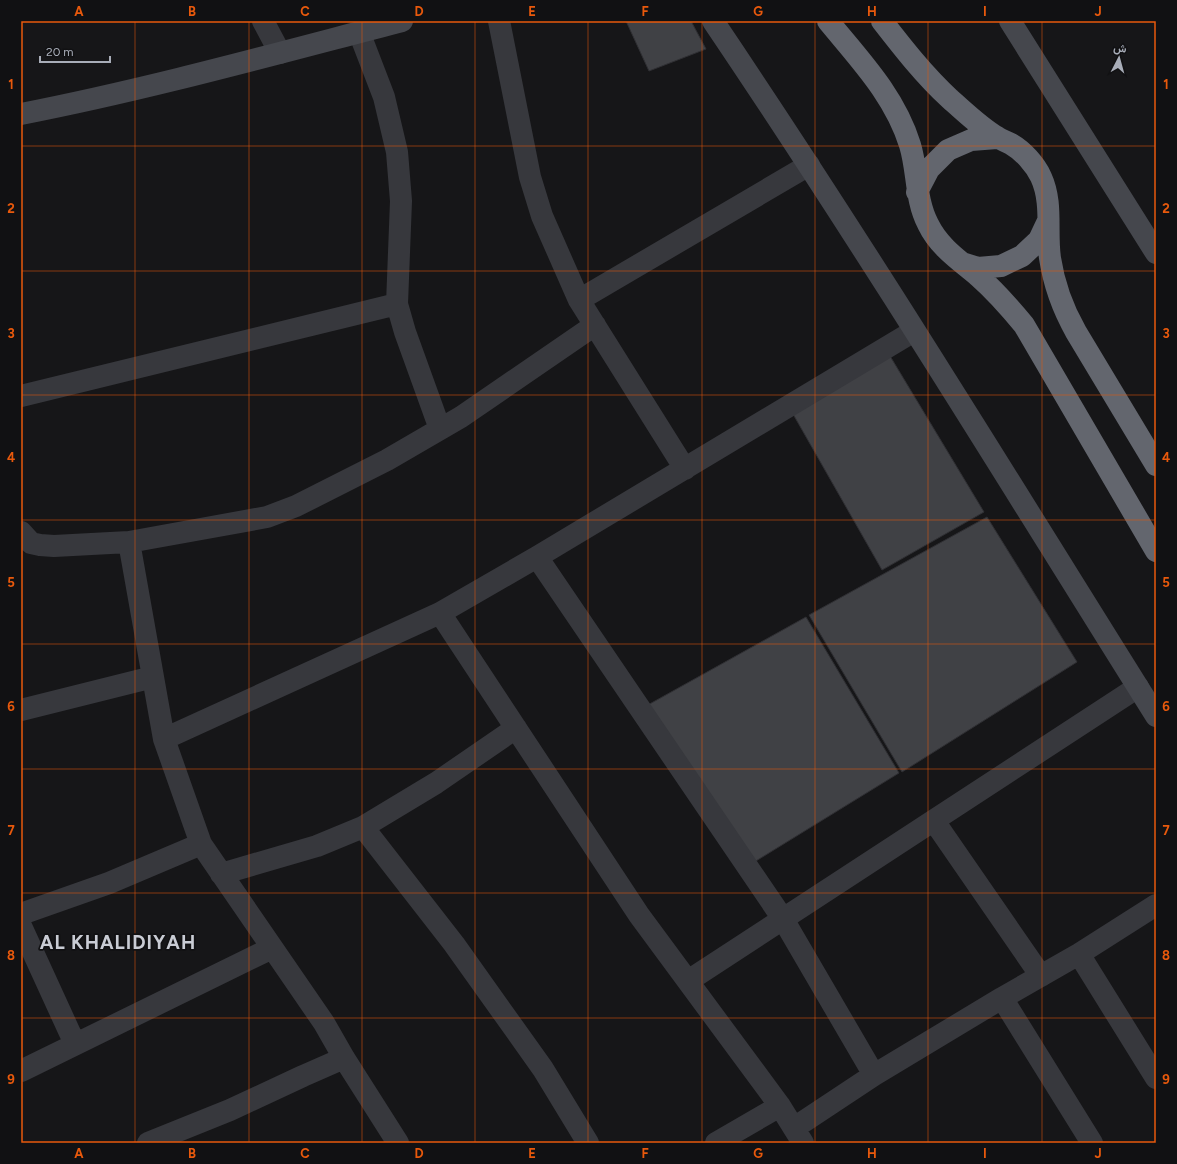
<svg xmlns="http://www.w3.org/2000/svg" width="1177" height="1164" viewBox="0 0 1177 1164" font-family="Figtree,Vazirmatn,sans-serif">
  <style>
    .building { fill: #404145; stroke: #303034 }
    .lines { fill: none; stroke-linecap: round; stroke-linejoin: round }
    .street { stroke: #37383d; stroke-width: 22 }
    .secondary { stroke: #45474d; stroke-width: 22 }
    .highway { stroke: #63666e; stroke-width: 22 }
    .grid { fill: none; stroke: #e8590c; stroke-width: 1; stroke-opacity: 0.55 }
    .labels { text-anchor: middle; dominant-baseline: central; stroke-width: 3.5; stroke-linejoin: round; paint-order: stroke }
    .district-label { font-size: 19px; font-weight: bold; letter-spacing: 1px; fill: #c9ccd4; stroke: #111113 }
    .neatline { fill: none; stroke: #e8590c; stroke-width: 1.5 }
    .grid-label { font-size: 13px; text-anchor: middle; font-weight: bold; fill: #e8590c }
  </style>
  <rect width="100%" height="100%" fill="#161618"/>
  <path class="building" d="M626,21H691L706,49L649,71Z
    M890,356L984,512L882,570L793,414Z
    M987,517L1077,662L902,772L809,615Z
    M806,617L899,773L751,864L646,706Z"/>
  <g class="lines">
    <path class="street" d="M263,21L280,53
      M499,21L530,177L542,216L579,300L685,469
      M359,32L384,97L397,152L401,201L397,304L405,332L440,429
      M579,300L809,165
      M21,396L397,304
      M21,532L31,543L40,545L54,546L129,542L267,517L296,506L387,460L461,417L595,325
      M129,542L164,739L201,844L324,1023L344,1058L398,1143
      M537,557L783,919L874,1075
      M440,613L639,915L780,1106L803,1143
      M21,710L153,677
      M164,739L440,613L537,557L914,331
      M934,821L1041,976
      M363,827L454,944L543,1069L588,1143
      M221,874L317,846L363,827L436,783L516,728
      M21,914L109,883L201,844
      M21,926L75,1044
      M1079,954L1156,1078
      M688,981L1138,687
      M1002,998L1092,1143
      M21,1071L272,948
      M794,1128L874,1075L1002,998L1079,954L1156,905
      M148,1143L230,1110L303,1076L344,1058
      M716,1143L780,1106"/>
    <path class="secondary" d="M713,21C867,249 1010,483 1156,716
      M1010,21L1156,253
      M21,114C149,89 275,54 402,21"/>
    <path class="highway" d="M828,21C860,60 895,96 910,145C918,171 915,199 928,224C939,247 959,260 978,276C995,291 1010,308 1024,325L1156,551
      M882,21C903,48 924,75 950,99C965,112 980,127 997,137C1001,140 1006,141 1011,144C1023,151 1035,164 1041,177C1053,203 1046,231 1050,258C1054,285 1063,309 1076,332L1156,465
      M917,192L929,169L948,150L971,140L997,138
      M962,263L978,268L1001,266L1022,256L1039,240L1048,221"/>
  </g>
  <path class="grid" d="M135,21V1143M249,21V1143M362,21V1143M475,21V1143M588,21V1143M702,21V1143M815,21V1143M928,21V1143M1042,21V1143M21,146H1156M21,271H1156M21,395H1156M21,520H1156M21,644H1156M21,769H1156M21,893H1156M21,1018H1156"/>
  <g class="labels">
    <g class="district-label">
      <text x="118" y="942">AL KHALIDIYAH</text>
    </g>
  </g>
  <rect width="1177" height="1164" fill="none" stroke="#111113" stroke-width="44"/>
  <g transform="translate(1119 58) rotate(6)" stroke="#111113" stroke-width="3" paint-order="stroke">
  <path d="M0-3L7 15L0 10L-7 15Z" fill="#a8adb8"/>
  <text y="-6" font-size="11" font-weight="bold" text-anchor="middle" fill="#a8adb8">ش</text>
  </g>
  <path d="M40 56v6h70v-6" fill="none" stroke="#a8adb8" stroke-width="2"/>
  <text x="46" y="56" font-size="12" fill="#a8adb8" stroke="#111113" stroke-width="3" paint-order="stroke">20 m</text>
  <rect x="22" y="22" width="1133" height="1120" class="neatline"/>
  <g class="grid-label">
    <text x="79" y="16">A</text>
    <text x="192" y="16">B</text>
    <text x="305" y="16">C</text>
    <text x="419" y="16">D</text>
    <text x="532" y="16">E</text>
    <text x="645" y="16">F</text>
    <text x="758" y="16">G</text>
    <text x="872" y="16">H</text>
    <text x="985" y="16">I</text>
    <text x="1098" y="16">J</text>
    <text x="11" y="89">1</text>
    <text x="1166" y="89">1</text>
    <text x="11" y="213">2</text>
    <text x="1166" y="213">2</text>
    <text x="11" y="338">3</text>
    <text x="1166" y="338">3</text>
    <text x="11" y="462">4</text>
    <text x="1166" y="462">4</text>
    <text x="11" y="587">5</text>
    <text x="1166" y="587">5</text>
    <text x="11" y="711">6</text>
    <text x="1166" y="711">6</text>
    <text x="11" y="835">7</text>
    <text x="1166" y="835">7</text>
    <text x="11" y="960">8</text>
    <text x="1166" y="960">8</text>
    <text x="11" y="1084">9</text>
    <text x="1166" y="1084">9</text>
    <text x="79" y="1158">A</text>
    <text x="192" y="1158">B</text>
    <text x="305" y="1158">C</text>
    <text x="419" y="1158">D</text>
    <text x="532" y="1158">E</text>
    <text x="645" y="1158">F</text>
    <text x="758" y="1158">G</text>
    <text x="872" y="1158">H</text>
    <text x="985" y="1158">I</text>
    <text x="1098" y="1158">J</text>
  </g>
</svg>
